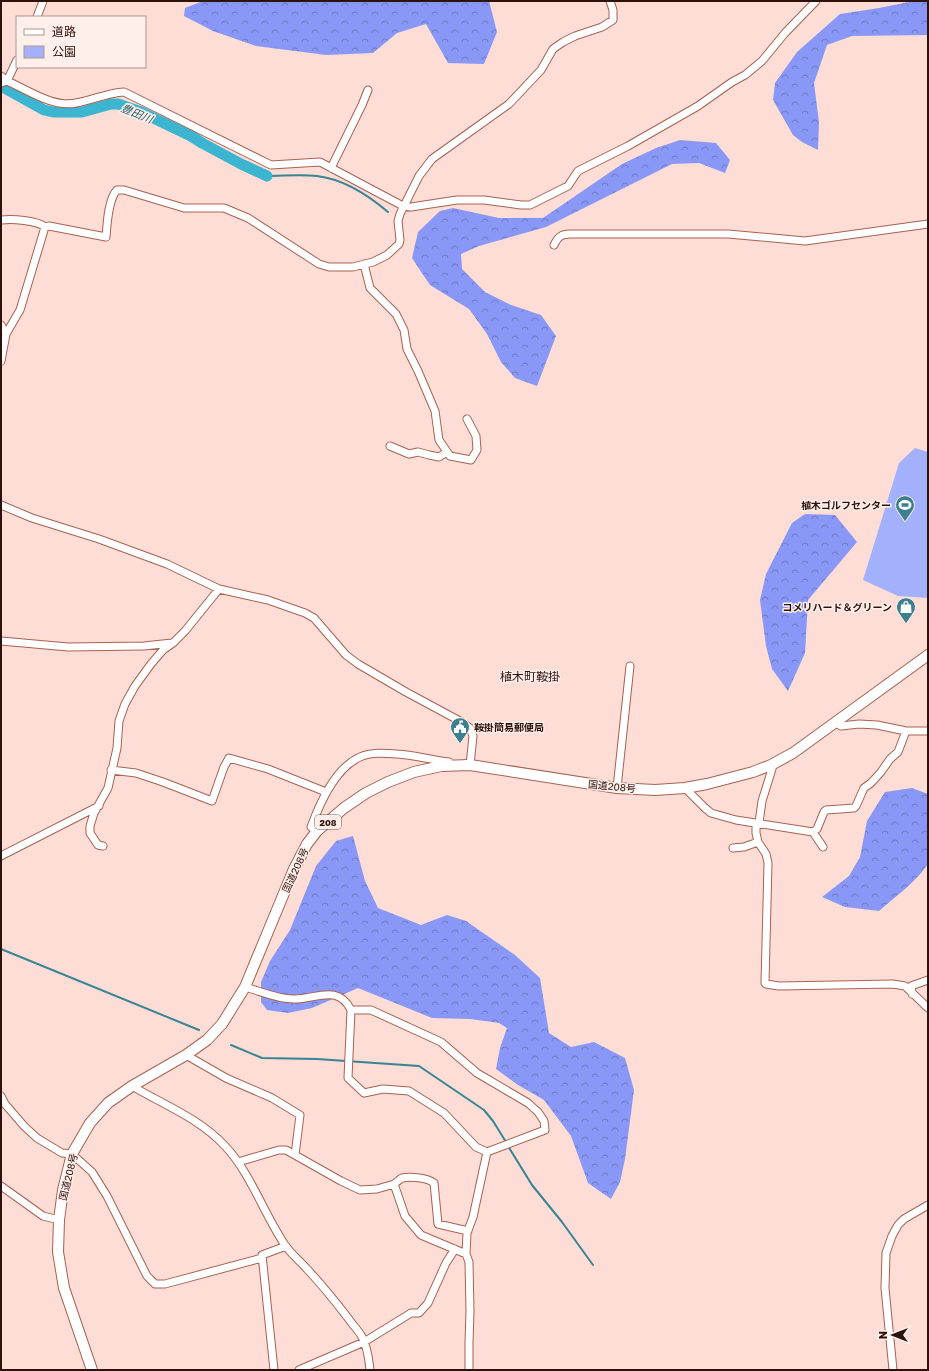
<svg xmlns="http://www.w3.org/2000/svg" width="929" height="1371" viewBox="0 0 929 1371" font-family="'Golos Text','Noto Sans JP',sans-serif">
  <style>
    .green { fill: #a3b1fc }
    .forest { fill: url(#forest-crowns) }
    .lines { fill: none; stroke-linecap: round; stroke-linejoin: round }
    .stream { stroke: #388495; stroke-width: 2 }
    .river { stroke: #3cb5d0; stroke-width: 11 }
    .minor-casing { stroke: #a76251; stroke-width: 9 }
    .highway-casing { stroke: #a76251; stroke-width: 12 }
    .minor { stroke: #fff; stroke-width: 7 }
    .highway { stroke: #fff; stroke-width: 10 }
    .labels { text-anchor: middle; dominant-baseline: central; stroke-width: 3; stroke-linejoin: round; paint-order: stroke }
    .shield { fill: #ffefea; stroke: #6c544e; stroke-width: 1 }
    .shield-label { font-size: 9px; font-weight: bold; fill: #2d120b }
    .poi-label { font-size: 10px; font-weight: bold; fill: #2d120b; stroke: #ffefea; text-anchor: end }
    .street-label { font-size: 10px; fill: #2d120b; stroke: #ffefea }
    .water-label { font-size: 11px; font-style: italic; fill: #20606e; stroke: #ffefea }
    .quarter-label { font-size: 12px; fill: #2d120b; stroke: #ffefea }
  </style>
  <defs>
    <pattern id="forest-crowns" width="20" height="18" patternUnits="userSpaceOnUse"><rect width="20" height="18" fill="#8998f6"/><path d="M2 6a3 3 0 1 1 6 0M12 15a3 3 0 1 1 6 0" fill="none" stroke="#707bc5"/></pattern>
  </defs>
  <rect width="100%" height="100%" fill="#fdddd5"/>
  <path class="green" d="M915,448L928,452V598L898,596L863,580L899,463Z"/>
  <path class="forest" d="M203,1H489L497,32L484,64L448,63L426,24L397,33L373,53L326,55L256,46L213,31L184,16L185,8Z
    M914,1H928V35L852,36L827,45L814,83L819,122L818,150L802,142L793,135L773,100L775,83L797,52L840,14L879,8Z
    M680,140L716,143L730,160L725,173L699,163L672,164L546,227L479,246L461,254L462,269L485,292L511,305L541,315L556,336L537,386L515,378L501,362L487,334L469,309L430,285L412,258L418,232L440,211L453,208L499,218H543L622,164L656,148Z
    M805,514L835,515L857,542L808,600L805,653L788,691L772,669L766,646L760,600L766,574L792,523Z
    M912,788L928,794V864C916,882 896,896 879,911L845,907L822,897L849,876L860,857L867,821L885,792Z
    M353,836L365,881L378,908L421,925L447,915L466,921L515,955L540,978L549,1033L571,1047L594,1042L625,1058L634,1090L625,1159L620,1182L611,1199L588,1183L571,1136L544,1100L518,1085L496,1069L500,1048L507,1028L499,1023L470,1019L432,1018L358,988L312,1008L288,1013L267,1010L261,1002V982L270,961L290,930L316,866L336,841Z"/>
  <g class="lines">
    <path class="stream" d="M267,176C283,176 300,174 317,176C343,179 368,195 388,212
      M1,949L199,1030
      M231,1045L262,1058L317,1059L419,1066L484,1110L493,1121L506,1142
      M508,1146L532,1185L562,1222L593,1265"/>
    <path class="river" d="M1,86L44,110L53,112H82L111,104H118L141,112L191,136L202,143L241,164L267,176"/>
    <g class="minor-casing">
      <path id="minor" d="M37,17L43,1
        M1,76L7,81C28,90 53,108 76,103C93,100 107,93 124,92L271,165L320,162L403,206L411,207L457,200H484L521,205H530L568,186L578,171L628,146L698,106L732,82L745,75L762,61L785,33L816,1
        M1,83L7,81L17,60
        M331,168L362,105L368,90
        M1,220C12,219 37,220 45,227L49,226L106,237C107,225 108,199 117,190H124L184,208H224L248,218L319,264L329,267H353L373,262L387,255L399,244L400,240L398,221L400,214L419,176L432,159L509,104L541,70L553,49L563,42L575,36L602,27L613,20V10L610,1
        M554,245C558,237 561,234 570,234H728L805,241L928,224
        M364,264L370,288L396,314L404,330L407,349L418,371L435,411L439,440L450,456L471,460L477,450L476,436L467,419
        M1,325L6,334
        M1,361L6,334L20,310L45,227
        M390,446L409,454L418,452L429,455L439,457L447,452
        M1,505L32,518L99,539L167,564L219,589L268,600L305,613L314,618L346,655L358,664L406,692L458,720L470,728L473,736L470,765L465,764
        M1,641L68,647L144,646L172,643
        M835,722L841,726L859,724L877,725L906,731H928
        M111,770L136,773L163,782L212,801L224,767L229,758L268,769L326,792
        M617,788L630,666
        M685,788L705,808L711,813L736,820L813,832L823,847
        M759,823L762,801L772,769L771,765
        M317,831L311,827C320,803 335,768 360,757C371,752 385,753 397,754C414,755 431,760 449,762
        M813,832L817,829L824,812L826,810L854,808L856,806L864,788L871,783L881,772L890,759L898,752L906,731
        M758,842L766,854L768,863L765,983L766,984L779,986L893,984L905,986L928,1008
        M103,846L98,845L90,833V826L94,813L108,788L117,748L119,721L125,704L135,686L151,664L163,650L173,643L185,631L219,589
        M733,848L744,847L758,842L756,833V823
        M1,856L99,806
        M245,987C260,991 277,999 293,999C314,1000 338,983 351,1010L348,1078L364,1093L383,1089L409,1091L444,1113L476,1147L487,1152L545,1130L544,1121L538,1112L528,1103L477,1073L441,1042L371,1010H351
        M912,994L911,986L928,980
        M186,1055L226,1078L272,1098L300,1115L295,1155
        M132,1086C164,1105 199,1118 225,1146C250,1172 264,1214 285,1245C291,1254 300,1261 307,1269C322,1285 335,1301 348,1318C352,1324 357,1329 361,1335C367,1345 369,1359 370,1370
        M1,1096L5,1104L24,1126L37,1138L62,1153L72,1154L92,1172L107,1196L147,1276L155,1284H165L262,1258
        M238,1162L279,1150H286L341,1181L360,1190L377,1189L394,1184L405,1216L421,1235L466,1254
        M394,1184C397,1182 400,1179 402,1178C411,1176 428,1178 434,1183L438,1224L468,1231
        M1,1186L43,1216L59,1220
        M274,1370L262,1255L286,1246
        M299,1370L364,1342L411,1313H419L428,1303L446,1263L455,1249
        M469,1370V1343L470,1311L469,1262L466,1254L467,1233L473,1217L487,1152
        M893,1370L885,1288L886,1253L892,1236L898,1225L904,1219L928,1205"/>
    </g>
    <g class="highway-casing">
      <path id="highway" d="M92,1370L64,1288L58,1252L59,1220L63,1190L72,1154L90,1123L108,1103L132,1086L186,1055L207,1040L222,1024L245,987L294,869L307,844L317,831L344,808L366,793L388,782L414,772L441,766L470,765L617,788L655,790L685,788L707,784L753,772L771,765L793,753L928,655"/>
    </g>
    <use href="#minor" class="minor"/>
    <use href="#highway" class="highway"/>
  </g>
  <defs>
    <g id="stadium-pin" transform="scale(1)"><path d="M0 17L-7.5 6A9.5 9.5 0 1 1 7.5 6Z" fill="#3c7f8f" stroke="#ffefea"/><path d="M0-5a6.5 5 0 1 0 0 10a6.5 5 0 1 0 0-10ZM-3.5-1.8h7v3.6h-7Z" fill="#fff"/></g>
    <g id="shop-pin" transform="scale(1)"><path d="M0 17L-7.5 6A9.5 9.5 0 1 1 7.5 6Z" fill="#3c7f8f" stroke="#ffefea"/><path d="M-5-2.5h2.3a2.7 3.5 0 0 1 5.4 0H5L5.5 6h-11ZM-1.5-2.5h3a1.5 2.3 0 0 0-3 0Z" fill="#fff"/></g>
    <g id="civic-pin" transform="scale(1)"><path d="M0 17L-7.5 6A9.5 9.5 0 1 1 7.5 6Z" fill="#3c7f8f" stroke="#ffefea"/><path d="M-.6-6.5H3V-4.5H.6V-3L4-1V1h2V6H-6V1h2V-1L-.6-3ZM-1.2 2.5V6h2.4V2.5Z" fill="#fff"/></g>
  </defs>
  <g fill-rule="evenodd">
    <use href="#stadium-pin" x="905" y="505"/>
    <use href="#shop-pin" x="906" y="607"/>
    <use href="#civic-pin" x="460" y="727"/>
  </g>
  <g class="labels">
    <rect class="shield" x="315" y="815" width="26" height="14" rx="3"/>
    <g class="shield-label">
      <text x="328" y="822">208</text>
    </g>
    <g class="poi-label">
      <text x="891" y="505">植木ゴルフセンター</text>
      <text x="892" y="607">コメリハード＆グリーン</text>
      <text x="474" y="727" text-anchor="start">鞍掛簡易郵便局</text>
    </g>
    <g class="street-label">
      <text transform="translate(612 786) rotate(6)">国道208号</text>
      <text transform="translate(295 870) rotate(-65)">国道208号</text>
      <text transform="translate(68 1177) rotate(-76)">国道208号</text>
    </g>
    <g class="water-label">
      <text transform="translate(137 113) rotate(23)">豊田川</text>
    </g>
    <g class="quarter-label">
      <text x="530" y="676">植木町鞍掛</text>
    </g>
  </g>
  <rect width="929" height="1371" fill="none" stroke="#2d120b" stroke-width="4"/>
  <rect x="16" y="16" width="130" height="52" fill="#ffefea" stroke="#ab9791"/>
  <rect x="24" y="29" width="20" height="6" fill="#ffffff" stroke="#ab9791"/>
  <text x="52" y="36" font-size="12" fill="#2d120b">道路</text>
  <rect x="24" y="46" width="20" height="12" fill="#a3b1fc" stroke="#ab9791"/>
  <text x="52" y="56" font-size="12" fill="#2d120b">公園</text>
  <g transform="translate(893 1335) rotate(270)" stroke="#ffefea" stroke-width="3" paint-order="stroke">
  <path d="M0-3L7 15L0 10L-7 15Z" fill="#2d120b"/>
  <text y="-6" font-size="11" font-weight="bold" text-anchor="middle" fill="#2d120b">N</text>
  </g>
</svg>
